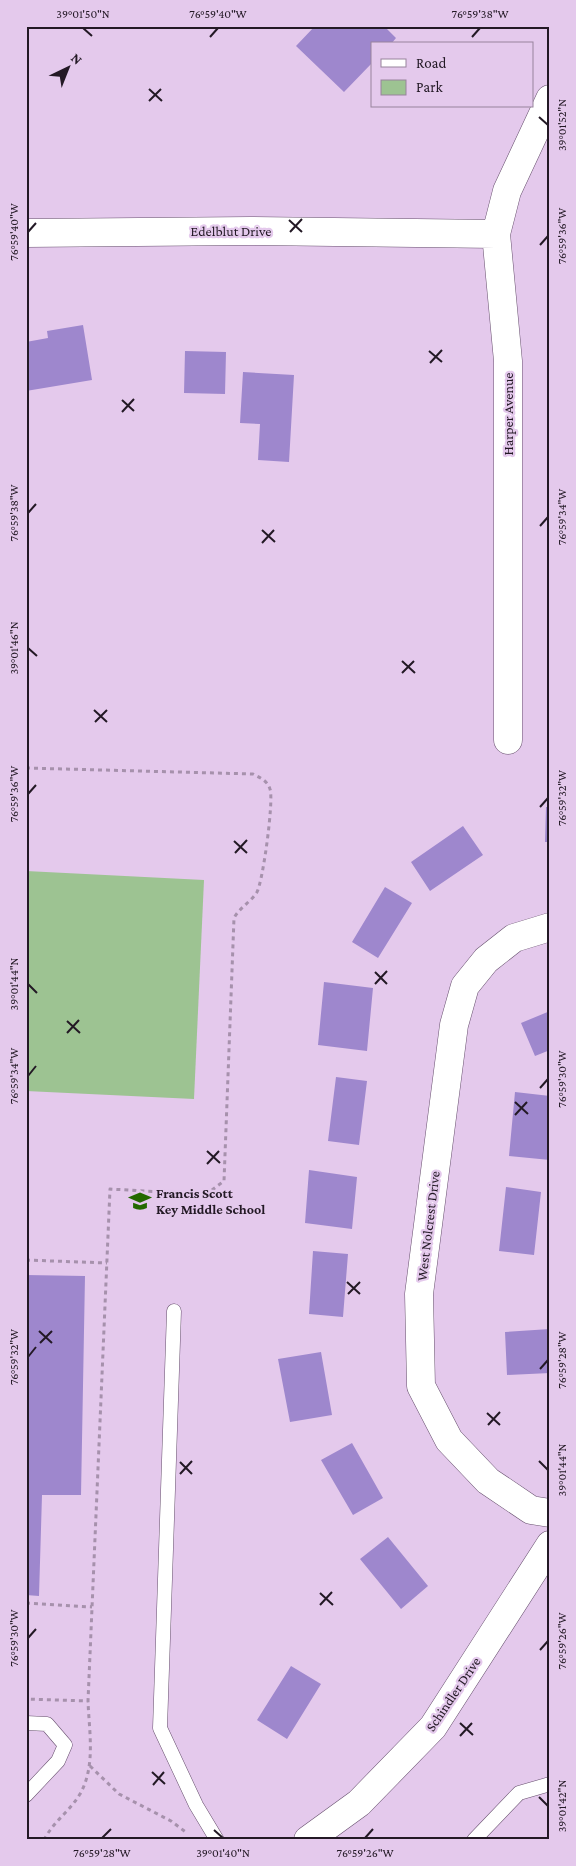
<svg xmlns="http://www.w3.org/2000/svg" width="576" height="1866" viewBox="0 0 576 1866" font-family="'Crimson Pro',serif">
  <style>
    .green { fill: #9dc392 }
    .building { fill: #9e87cd }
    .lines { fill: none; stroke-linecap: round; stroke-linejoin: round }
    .service-casing { stroke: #664f6d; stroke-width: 15 }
    .minor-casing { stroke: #664f6d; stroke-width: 29 }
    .tertiary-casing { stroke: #664f6d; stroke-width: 29 }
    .path { stroke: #a691ac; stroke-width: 3; stroke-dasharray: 4 4; stroke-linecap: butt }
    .service { stroke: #fff; stroke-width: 14 }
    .minor { stroke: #fff; stroke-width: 28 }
    .tertiary { stroke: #fff; stroke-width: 28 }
    .ticks { fill: none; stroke: #231925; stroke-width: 2 }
    .labels { text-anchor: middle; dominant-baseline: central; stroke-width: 4.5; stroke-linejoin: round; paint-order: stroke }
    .street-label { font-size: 14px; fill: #231925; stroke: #e4c9ec }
    .poi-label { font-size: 14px; font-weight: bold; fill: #231925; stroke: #e4c9ec; text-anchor: start }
    .neatline { fill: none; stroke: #231925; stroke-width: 2 }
    .ticks-label { font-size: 12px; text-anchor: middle; fill: #231925 }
  </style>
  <rect width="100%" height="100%" fill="#e4c9ec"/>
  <path class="green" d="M26,871L204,880L194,1099L26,1091Z"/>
  <path class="building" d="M315,26H384L396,38L391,44H372V63L344,92L296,46Z
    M83,325L92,380L26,391V342L48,338L47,331Z
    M185,351L226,352L225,394L184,393Z
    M243,372L294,375L289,462L258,460L260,424L240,423Z
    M546,807H550V842H545Z
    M463,826L483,855L430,891L411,862Z
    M385,887L412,903L378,958L352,942Z
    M324,982L373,988L367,1051L318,1045Z
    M550,1011V1050L535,1056L521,1023Z
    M336,1077L367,1081L359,1145L328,1141Z
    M515,1092L550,1096V1160L509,1156Z
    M309,1170L357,1177L352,1229L305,1223Z
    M506,1187L541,1192L534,1255L499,1251Z
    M313,1251L348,1254L343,1317L309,1314Z
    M26,1275L85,1276L81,1495H42L39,1596L26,1595Z
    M550,1329V1373L507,1375L505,1332Z
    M321,1352L332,1415L290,1422L278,1359Z
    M352,1443L383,1498L353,1515L321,1460Z
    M388,1537L428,1586L401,1609L360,1559Z
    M291,1666L321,1684L287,1739L257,1720Z"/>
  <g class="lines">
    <g class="service-casing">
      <path id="service" d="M174,1311L160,1728L196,1805L217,1840
        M26,1723L47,1724L65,1745L58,1761L26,1795
        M474,1840L519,1793L550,1784"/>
    </g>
    <g class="minor-casing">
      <path id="minor" d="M26,233L250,231L496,234
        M508,740V361L496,234L507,191L550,99
        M550,927L514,938L486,960L465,986L454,1025L419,1294L421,1386L449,1440L488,1481L531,1510L550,1513"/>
    </g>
    <g class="tertiary-casing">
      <path id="tertiary" d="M308,1840L359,1803L433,1727L550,1545"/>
    </g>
    <path class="path" d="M26,768L253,774C260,778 267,780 270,789C274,800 263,881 257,892C251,902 240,907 234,918L224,1181L212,1190L194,1194L110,1189L88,1701L26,1699
      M26,1260L107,1263
      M26,1603L92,1607
      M90,1766L119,1794L171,1821L187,1833
      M44,1840C53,1822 70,1811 80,1794C96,1766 89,1731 88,1701"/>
    <use href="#service" class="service"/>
    <use href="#minor" class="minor"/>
    <use href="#tertiary" class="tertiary"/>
  </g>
  <path class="ticks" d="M83,28L92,36M210,37L218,28M472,37L480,28M149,89L162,101M149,101L161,89M539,117L548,125M289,220L302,232M28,232L36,223M290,232L302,219M540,245L548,236M429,351L442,362M430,363L442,350M122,400L134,411M122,412L134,399M28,513L36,504M540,526L548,517M262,530L275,542M262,543L274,530M28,648L37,656M402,661L415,673M402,673L414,661M94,710L107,722M95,722L107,710M28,794L36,785M540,807L548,798M234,841L247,853M235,853L247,840M375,972L387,984M28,984L37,993M375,984L387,971M67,1021L80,1033M67,1033L79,1020M28,1076L36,1066M540,1088L548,1079M515,1102L528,1114M515,1115L527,1102M207,1151L220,1163M207,1164L219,1151M347,1282L360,1294M348,1294L360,1282M39,1331L52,1343M40,1343L52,1331M28,1357L36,1347M540,1369L548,1360M487,1413L500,1425M488,1425L500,1412M539,1461L548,1470M180,1462L192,1474M180,1474L192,1461M320,1593L333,1605M320,1605L332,1592M28,1638L36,1629M540,1650L548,1641M460,1723L473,1735M460,1736L472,1723M152,1772L165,1784M153,1785L164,1772M539,1797L548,1806M214,1830L223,1838M102,1838L111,1829M365,1838L373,1829"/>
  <defs>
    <g id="school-bare" transform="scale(1.725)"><path d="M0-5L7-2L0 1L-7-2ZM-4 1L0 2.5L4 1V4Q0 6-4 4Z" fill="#246900" stroke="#e4c9ec" stroke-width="2.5" paint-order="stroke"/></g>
  </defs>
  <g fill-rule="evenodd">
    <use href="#school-bare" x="140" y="1201"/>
  </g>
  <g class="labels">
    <g class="street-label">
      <text x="231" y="231">Edelblut Drive</text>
      <text transform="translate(508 414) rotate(-90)">Harper Avenue</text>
      <text transform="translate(428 1226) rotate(-83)">West Nolcrest Drive</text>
      <text transform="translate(453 1694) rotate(-56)">Schindler Drive</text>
    </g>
    <g class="poi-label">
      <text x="156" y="1193">Francis Scott<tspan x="156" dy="16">Key Middle School</tspan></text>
    </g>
  </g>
  <rect width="576" height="1866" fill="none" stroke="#e4c9ec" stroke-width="55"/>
  <rect x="371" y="42" width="162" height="65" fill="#e4c9ec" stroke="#97839c"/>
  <rect x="381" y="59" width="25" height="8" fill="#ffffff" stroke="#97839c"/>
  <text x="416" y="68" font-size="15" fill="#231925">Road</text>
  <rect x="381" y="80" width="25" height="15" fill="#9dc392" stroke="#97839c"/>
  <text x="416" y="92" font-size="15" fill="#231925">Park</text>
  <g transform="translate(68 68) rotate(43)" stroke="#e4c9ec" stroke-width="4" paint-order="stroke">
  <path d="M0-4L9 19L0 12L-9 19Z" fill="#231925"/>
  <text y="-8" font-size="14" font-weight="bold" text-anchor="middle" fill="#231925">N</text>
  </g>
  <rect x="28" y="28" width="520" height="1810" class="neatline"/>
  <g class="ticks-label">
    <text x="83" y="18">39°01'50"N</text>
    <text x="218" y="18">76°59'40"W</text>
    <text x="480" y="18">76°59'38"W</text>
    <text transform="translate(562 125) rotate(-90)" y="4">39°01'52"N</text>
    <text transform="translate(14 232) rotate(-90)" y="4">76°59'40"W</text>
    <text transform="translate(562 236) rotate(-90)" y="4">76°59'36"W</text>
    <text transform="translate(14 513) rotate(-90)" y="4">76°59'38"W</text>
    <text transform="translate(562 517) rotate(-90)" y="4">76°59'34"W</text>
    <text transform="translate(14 648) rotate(-90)" y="4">39°01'46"N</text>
    <text transform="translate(14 794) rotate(-90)" y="4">76°59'36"W</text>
    <text transform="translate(562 798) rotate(-90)" y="4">76°59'32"W</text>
    <text transform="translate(14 984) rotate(-90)" y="4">39°01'44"N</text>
    <text transform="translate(14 1076) rotate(-90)" y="4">76°59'34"W</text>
    <text transform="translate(562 1079) rotate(-90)" y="4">76°59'30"W</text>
    <text transform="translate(14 1357) rotate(-90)" y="4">76°59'32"W</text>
    <text transform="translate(562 1360) rotate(-90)" y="4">76°59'28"W</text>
    <text transform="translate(562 1470) rotate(-90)" y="4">39°01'44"N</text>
    <text transform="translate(14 1638) rotate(-90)" y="4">76°59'30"W</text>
    <text transform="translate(562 1641) rotate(-90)" y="4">76°59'26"W</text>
    <text transform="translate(562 1806) rotate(-90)" y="4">39°01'42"N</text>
    <text x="102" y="1857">76°59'28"W</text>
    <text x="223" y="1857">39°01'40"N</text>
    <text x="365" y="1857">76°59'26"W</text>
  </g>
</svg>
